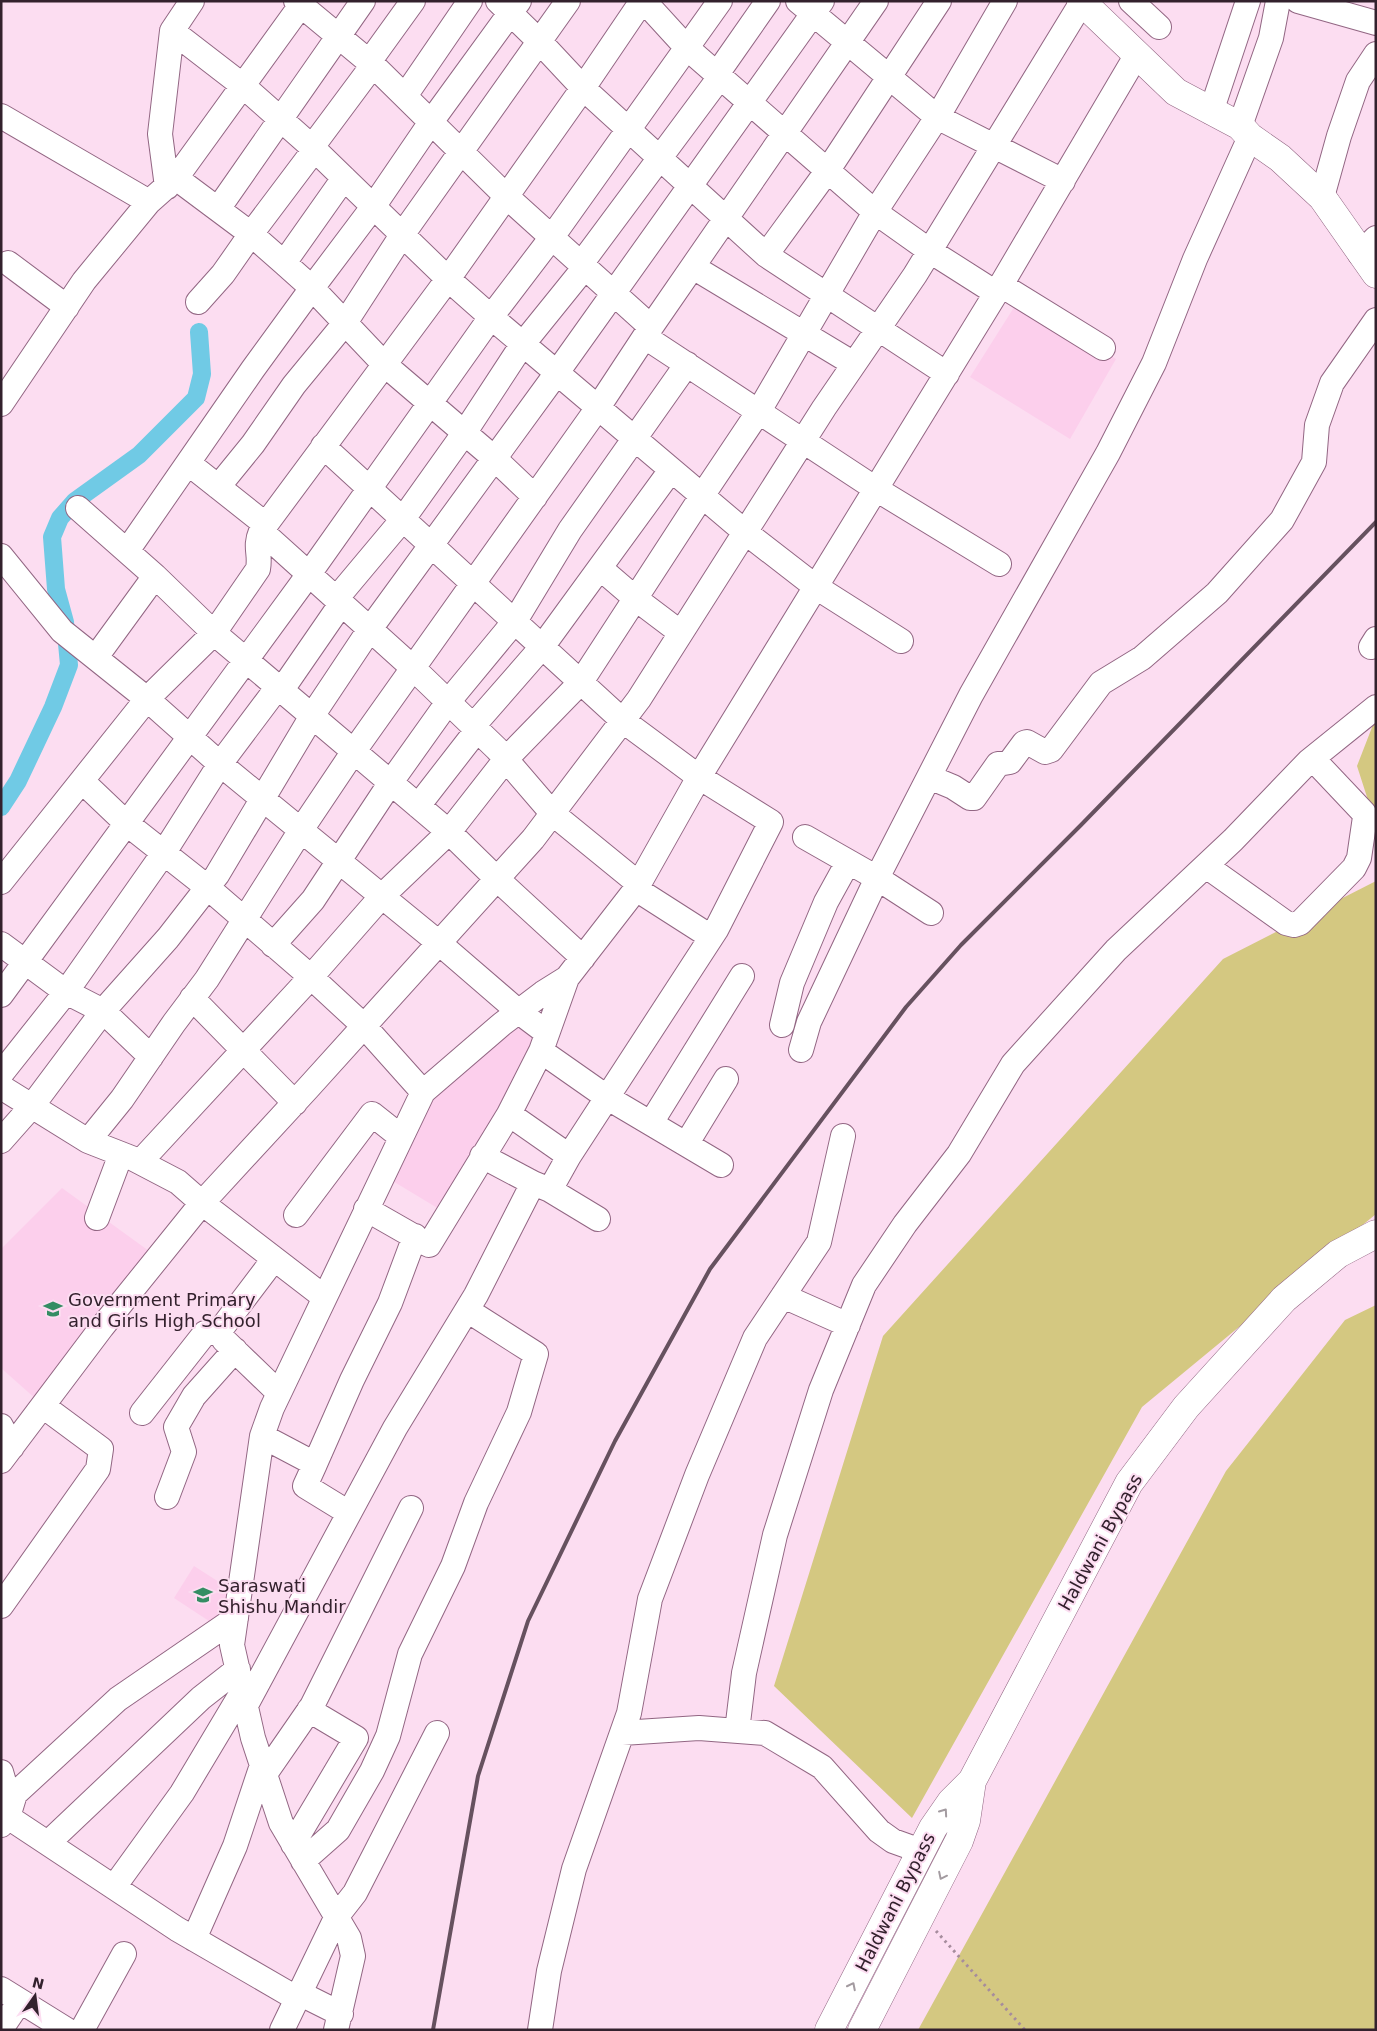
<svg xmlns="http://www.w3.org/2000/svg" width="1377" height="2031" viewBox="0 0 1377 2031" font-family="'DejaVu Sans',sans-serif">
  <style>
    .built { fill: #fccfec }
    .green { fill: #d4c881 }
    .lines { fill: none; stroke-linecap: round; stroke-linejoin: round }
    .canal { stroke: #70cae5; stroke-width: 18 }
    .minor-casing { stroke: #926683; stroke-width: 26 }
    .major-casing { stroke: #926683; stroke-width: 29 }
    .path { stroke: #a68c9d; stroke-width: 3; stroke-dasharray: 2.5 4; stroke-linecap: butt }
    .minor { stroke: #fff; stroke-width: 24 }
    .major { stroke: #fff; stroke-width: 28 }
    .rail { stroke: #66515f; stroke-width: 4 }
    .oneway { stroke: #a39ba0 }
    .labels { text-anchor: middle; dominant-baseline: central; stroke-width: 4; stroke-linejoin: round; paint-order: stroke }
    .poi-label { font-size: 18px; fill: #33212d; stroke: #fcddf1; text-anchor: start }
    .street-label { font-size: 18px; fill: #33212d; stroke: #fcddf1 }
  </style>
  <rect width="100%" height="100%" fill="#fcddf1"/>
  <path class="built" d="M1018,301L1116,359L1070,439L970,377Z
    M519,1024L536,1037L444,1212L391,1180L431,1098Z
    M62,1188L149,1251L37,1400L1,1368V1249Z
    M194,1566L233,1591L212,1623L174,1598Z"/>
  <path class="green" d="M1376,717V825L1357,766Z
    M1376,881V1214L1142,1407L912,1818L774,1686L883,1336L1223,959Z
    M1376,1305V2030H918L1226,1471L1345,1320Z"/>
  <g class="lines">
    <path class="canal" d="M1,807L18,781L53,707L69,665L65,622L56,589L52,537L60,518L75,501L139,455L196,398L202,374L199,332"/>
    <g class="minor-casing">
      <path id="minor" d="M296,1L373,65L507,197L651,327
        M498,1L540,42L583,88L766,255L947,374
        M644,1L687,48L875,212L930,251L996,293
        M798,1L937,117L1063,181
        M1131,1L1159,27
        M1298,1L1376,23
        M172,31L242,85L312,147L448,279L491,317L745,532L816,587L901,641
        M369,62L413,1
        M717,74L768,1
        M405,96L470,1
        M1211,112L1248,1
        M1,116L149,202
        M1240,126L1271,38L1278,1
        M312,147L373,65
        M176,178L251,234L284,263L312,288L384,364L494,458L535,497
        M167,187L160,134L172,31L192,1
        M1322,197L1339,136L1358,81L1376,54
        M218,209L363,1
        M1360,254L1376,238
        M766,255L828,170L939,1
        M8,263L67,307
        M284,263L344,178
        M581,264L720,77
        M693,267L854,364
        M1001,285L1103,348
        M198,302L223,274L251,234L315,149
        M645,337L876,489L999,564
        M1,404L84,281L149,202L176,178L304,1
        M188,463L265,524
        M218,487L253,444L294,385L345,323L402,235L568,1
        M78,508L155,576L214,633L449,832L497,879L583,958
        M261,531L413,668L497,749L552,813L639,884
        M127,551L253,369L312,288L373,207L431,122L519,1
        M1,556L62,631L147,699L220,764L439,943L519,1012L547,1033
        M600,568L636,599L681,633
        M336,599L403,519L465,432L522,345L585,267
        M1371,647L1376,639
        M96,657L155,576
        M281,691L341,604
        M473,726L542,647L671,470
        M929,777L953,787L970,798H974L998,764L1010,762L1024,743L1027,742L1045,752L1051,750L1101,683L1142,658L1217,593L1282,520L1314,462L1317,425L1332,383L1376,320
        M83,782L126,823L207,887L311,977L364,1026L423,1092
        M418,806L477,730
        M805,837L877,878L931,913
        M1206,866L1286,923L1294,925L1300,923L1354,868L1359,858L1365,817L1364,813L1313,759
        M1,882L147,699L214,633L258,569C261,553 254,548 261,531L448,279L583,88L642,1
        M636,889L711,937
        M1,944L66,992L103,1011L151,1057
        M273,945L313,900L391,782L448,702L515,621L570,530L687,364
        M567,978L541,1051L608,1098L721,1165
        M1,995L309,574L491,317L552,237L720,1
        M192,998L295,1103
        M782,1025L792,983L826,902L848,862
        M801,1050L809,1022L877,878L971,695L1108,453L1154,363L1195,259L1250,137
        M541,1051L509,1114L569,1156
        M1,1074L66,992L163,854L220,764L277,688
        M1,1087L88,1141L134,1159L178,1182L202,1203L324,1297
        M651,1123L742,976
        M1,1141L32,1106L103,1011L168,938L217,875L312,716L370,629L556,374L822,1
        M88,1141L122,1099L174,1023L207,979L301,830L354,751L597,409L651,327L876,1
        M687,1143L726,1079
        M482,1156L533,1183
        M140,1162L311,977L382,896L449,832L506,759L581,682L702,496L759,411L875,212L941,111L1005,1
        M550,1190L598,1219
        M366,1209L429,1245L509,1114
        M296,1215L372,1114L401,1137
        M97,1218L121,1154
        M783,1296L848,1325
        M224,1340L279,1393
        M142,1413L205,1333H218L274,1259
        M1,1426L12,1447
        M262,1436L315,1464L305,1486L349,1513
        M1,1461L102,1327L202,1203L308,1088L533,839L639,699L824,408L915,275L1082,2
        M315,1464L352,1380L390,1303L415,1236
        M167,1497L184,1452L176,1427L194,1396L235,1350
        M1,1606L98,1469L101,1449L43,1406
        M246,1705L395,1428L476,1295L533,1183L550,1190L569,1156L716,930L771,822L699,777L622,720L323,446
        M737,1731L744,1673L775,1535L821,1390L864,1285L905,1224L959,1154L1013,1064L1116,950L1233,840L1309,761L1376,707
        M622,1733L699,1728L765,1733L822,1767L879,1831L893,1841L921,1851
        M1,1772L6,1789L12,1803
        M265,1774L312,1706L411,1508
        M8,1817L177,1929L296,1998
        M1,1825L8,1817L15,1794L118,1699L236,1618
        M48,1843L201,1698L238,1669
        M293,1844L356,1738L309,1710
        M303,1861L338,1830L372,1771L388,1736L410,1654L453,1566L476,1503L519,1412L536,1354L467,1310
        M114,1887L182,1793L243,1691
        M194,1939L235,1846L262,1765
        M1,1989L67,2030
        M299,1993L341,2014
        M1,2029L20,2001
        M82,2030L124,1954
        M282,2030L337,1916L355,1893L437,1733
        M336,2030L353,1956L349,1938L281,1823L253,1738L232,1645L262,1436L272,1408L423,1092L502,1024L543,993L567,978L636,889L699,777L1001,285L1136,56
        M540,2030L549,1971L574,1869L629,1713L650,1599L697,1475L755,1338L819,1242L843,1136"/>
    </g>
    <g class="major-casing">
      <path id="major" d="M1081,1L1176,92L1240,126L1250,137L1280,158L1322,197L1376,274
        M829,2030L933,1828L951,1802L972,1781L1129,1483L1186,1407L1284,1299L1338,1254L1376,1234
        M862,2030L959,1841L966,1821L972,1781"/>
    </g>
    <path class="path" d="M936,1931L1025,2030"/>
    <use href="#minor" class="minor"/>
    <use href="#major" class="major"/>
    <path class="rail" d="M433,2030L478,1776L528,1621L615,1441L710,1269L906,1007L961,945L1081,825L1376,522"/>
  </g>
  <defs><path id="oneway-chevron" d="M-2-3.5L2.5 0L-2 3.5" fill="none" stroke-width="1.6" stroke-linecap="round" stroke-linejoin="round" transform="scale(1.25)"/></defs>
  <g class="oneway">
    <use href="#oneway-chevron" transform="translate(944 1812) rotate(-55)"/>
    <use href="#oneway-chevron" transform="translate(942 1876) rotate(116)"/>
    <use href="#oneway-chevron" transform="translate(852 1986) rotate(-63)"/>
  </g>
  <defs>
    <g id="school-bare" transform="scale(1.5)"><path d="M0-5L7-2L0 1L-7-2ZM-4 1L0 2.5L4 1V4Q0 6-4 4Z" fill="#348d63" stroke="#fcddf1" stroke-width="2.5" paint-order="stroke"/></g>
  </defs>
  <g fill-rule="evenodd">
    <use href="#school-bare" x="53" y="1309"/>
    <use href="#school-bare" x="203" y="1595"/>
  </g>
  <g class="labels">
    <g class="poi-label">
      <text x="68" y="1299">Government Primary<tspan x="68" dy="21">and Girls High School</tspan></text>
      <text x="218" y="1585">Saraswati<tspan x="218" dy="21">Shishu Mandir</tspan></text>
    </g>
    <g class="street-label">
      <text transform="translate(1100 1542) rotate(-61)">Haldwani Bypass</text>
      <text transform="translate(895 1902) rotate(-63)">Haldwani Bypass</text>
    </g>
  </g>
  <rect width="1377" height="2031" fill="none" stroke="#33212d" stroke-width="5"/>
  <g transform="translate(35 1996) rotate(14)" stroke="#fcddf1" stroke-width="4" paint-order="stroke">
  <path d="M0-4L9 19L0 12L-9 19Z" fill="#33212d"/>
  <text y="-8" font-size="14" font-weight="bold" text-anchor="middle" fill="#33212d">N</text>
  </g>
</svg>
